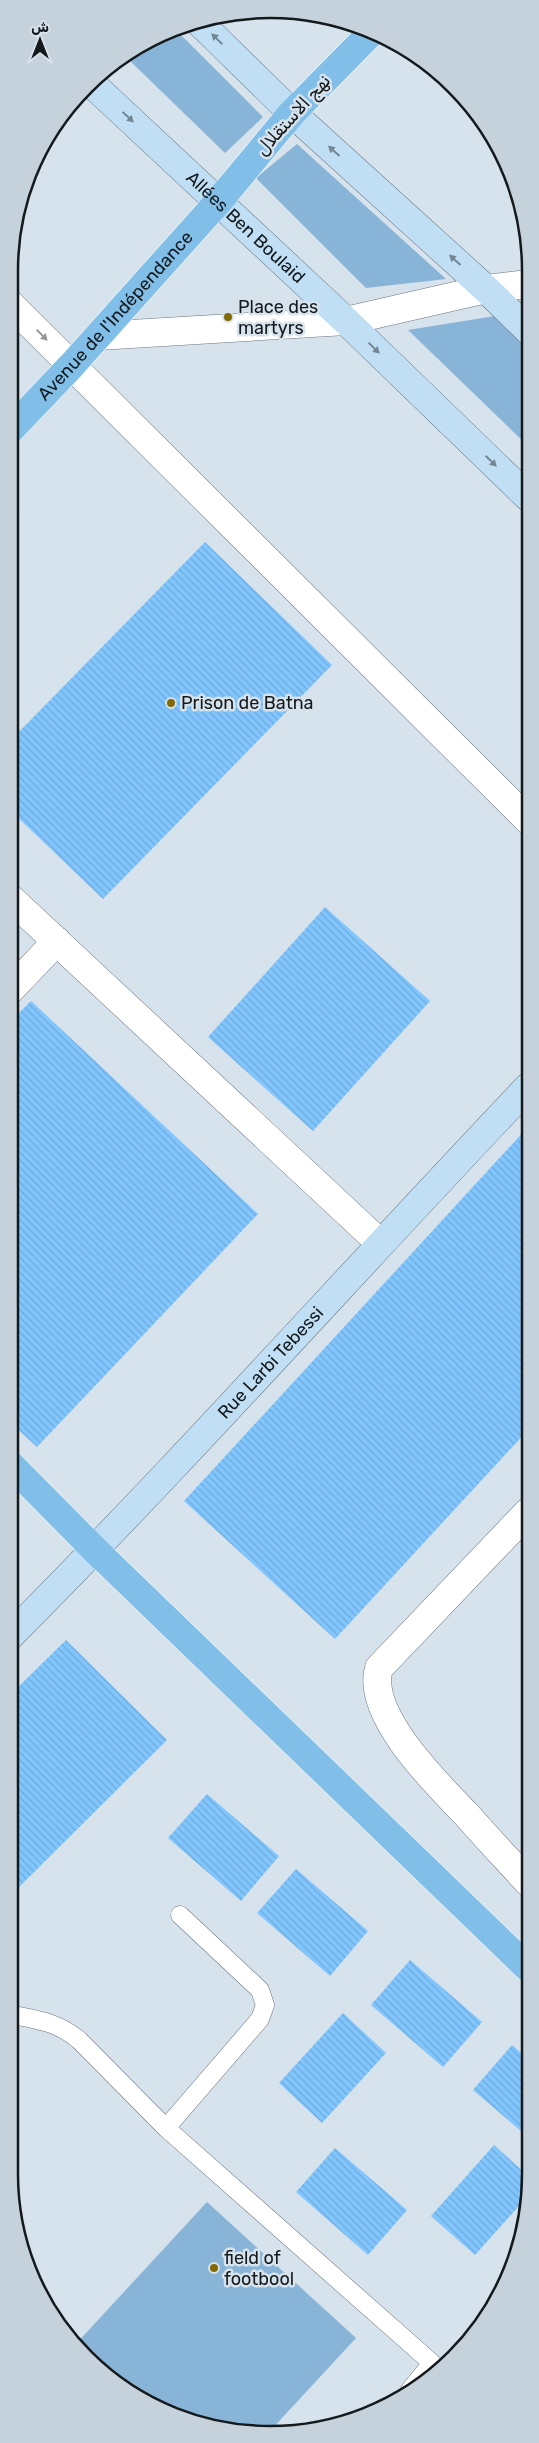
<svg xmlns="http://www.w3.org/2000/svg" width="539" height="2443" viewBox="0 0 539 2443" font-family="Rubik,Cairo,sans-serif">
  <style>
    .green { fill: #88b4d7 }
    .building { fill: url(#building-back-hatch) }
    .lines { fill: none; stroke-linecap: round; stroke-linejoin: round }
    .lane-casing { stroke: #6c7680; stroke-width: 19 }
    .street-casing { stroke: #6c7680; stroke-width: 29 }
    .secondary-casing { stroke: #6c7680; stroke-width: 29 }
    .primary-casing { stroke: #fff; stroke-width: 29 }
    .lane { stroke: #fff; stroke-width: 18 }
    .street { stroke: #fff; stroke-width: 28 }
    .secondary { stroke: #c0dff4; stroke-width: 28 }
    .primary { stroke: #81bfe9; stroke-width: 28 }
    .oneway { fill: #738693 }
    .oneway2 { fill: #959899 }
    .poi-dot { fill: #826b06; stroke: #d6e2ec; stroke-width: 2 }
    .labels { text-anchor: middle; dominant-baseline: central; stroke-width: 5; stroke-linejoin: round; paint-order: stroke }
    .street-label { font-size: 18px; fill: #14191c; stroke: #d6e2ec }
    .poi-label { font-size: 18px; fill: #14191c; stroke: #d6e2ec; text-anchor: start }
    .rim { fill: none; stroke: #14191c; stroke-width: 2.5 }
  </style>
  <defs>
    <pattern id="building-back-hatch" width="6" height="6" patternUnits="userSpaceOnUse" patternTransform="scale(1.25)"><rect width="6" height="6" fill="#81c6fe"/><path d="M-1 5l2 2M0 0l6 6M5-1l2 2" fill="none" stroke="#6faad9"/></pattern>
  </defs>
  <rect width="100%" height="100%" fill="#d6e2ec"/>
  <path class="green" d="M176,30L263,117L225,153L125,56Z
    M297,144L446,279L366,288L256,178Z
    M495,316L528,350V446L408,330Z
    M207,2202L356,2338L270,2431L252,2434L154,2407L74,2346Z"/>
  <path class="building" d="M205,542L332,665L103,899L10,810V741Z
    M325,907L430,1001L313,1131L208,1037Z
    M31,1001L258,1214L37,1447L10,1422V1022Z
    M528,1127V1430L335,1639L184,1501Z
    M66,1640L167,1740L9,1897V1696Z
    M207,1794L279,1856L241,1901L168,1838Z
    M296,1869L368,1931L330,1976L257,1913Z
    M410,1960L482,2022L443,2067L371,2005Z
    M343,2013L386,2053L322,2123L279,2083Z
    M512,2045L528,2059V2137L473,2090Z
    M494,2145L528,2176V2196L475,2255L431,2216Z
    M335,2148L407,2210L368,2255L296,2192Z"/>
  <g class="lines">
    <g class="lane-casing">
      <path id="lane" d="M9,2014C37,2020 56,2021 79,2040L166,2128L432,2363L410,2390
        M166,2128L260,2019L265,2005L260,1990L180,1915"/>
    </g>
    <g class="street-casing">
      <path id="street" d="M11,305L528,820
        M98,336L346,321L486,289L528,284
        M10,898L380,1243
        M10,990L57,941
        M528,1882C507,1859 486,1837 466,1814C437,1784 365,1714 379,1668L528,1512"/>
    </g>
    <g class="secondary-casing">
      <g id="secondary">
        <path d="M197,20L292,113L486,289L528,330"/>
        <path id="s1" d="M92,84L346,321L528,497"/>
        <path id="s2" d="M9,1637C187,1458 354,1270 528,1087"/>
      </g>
    </g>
    <g class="primary-casing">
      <g id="primary">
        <path id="s3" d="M11,429L72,365L218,202L292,113L372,32"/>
        <path d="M10,1464L95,1550L528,1968"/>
      </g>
    </g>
    <use href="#lane" class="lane"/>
    <use href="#street" class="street"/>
    <use href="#secondary" class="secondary"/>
    <use href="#primary" class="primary"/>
  </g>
  <defs><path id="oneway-solid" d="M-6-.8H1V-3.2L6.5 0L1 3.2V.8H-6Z" transform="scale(1.25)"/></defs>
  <g class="oneway">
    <use href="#oneway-solid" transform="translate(217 39) rotate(-135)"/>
    <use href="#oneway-solid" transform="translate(128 117) rotate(43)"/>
    <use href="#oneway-solid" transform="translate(334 151) rotate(-138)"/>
    <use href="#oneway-solid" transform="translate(455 260) rotate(-138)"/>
    <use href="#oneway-solid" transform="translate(374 348) rotate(44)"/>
    <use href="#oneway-solid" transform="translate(491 461) rotate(44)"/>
  </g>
  <use class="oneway2" href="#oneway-solid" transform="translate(42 335) rotate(45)"/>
  <g class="poi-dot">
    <circle cx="228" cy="317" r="5"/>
    <circle cx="171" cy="703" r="5"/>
    <circle cx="214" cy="2268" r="5"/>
  </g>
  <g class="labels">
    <g class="street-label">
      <text transform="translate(293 115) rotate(-48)">نهج الاستقلال</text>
      <text stroke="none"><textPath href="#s1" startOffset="210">Allées Ben Boulaid</textPath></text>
      <text stroke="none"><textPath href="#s3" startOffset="154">Avenue de l'Indépendance</textPath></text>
      <text stroke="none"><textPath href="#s2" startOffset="379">Rue Larbi Tebessi</textPath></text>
    </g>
    <g class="poi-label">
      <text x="238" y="307">Place des<tspan x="238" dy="21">martyrs</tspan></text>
      <text x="181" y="703">Prison de Batna</text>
      <text x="224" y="2258">field of<tspan x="224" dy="21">footbool</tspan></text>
    </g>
  </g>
  <path d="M0 0H539V2443H0ZM270 18H270A252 252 0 0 1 522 270V2174A252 252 0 0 1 270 2426H270A252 252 0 0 1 18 2174V270A252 252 0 0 1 270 18Z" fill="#c6d2db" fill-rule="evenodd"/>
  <path class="rim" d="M270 18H270A252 252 0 0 1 522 270V2174A252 252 0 0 1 270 2426H270A252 252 0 0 1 18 2174V270A252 252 0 0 1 270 18Z"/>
  <g transform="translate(40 40)" stroke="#d6e2ec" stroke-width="4" paint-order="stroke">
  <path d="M0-4L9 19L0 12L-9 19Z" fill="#14191c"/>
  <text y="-8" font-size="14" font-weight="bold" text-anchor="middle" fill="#14191c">ش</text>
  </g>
</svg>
